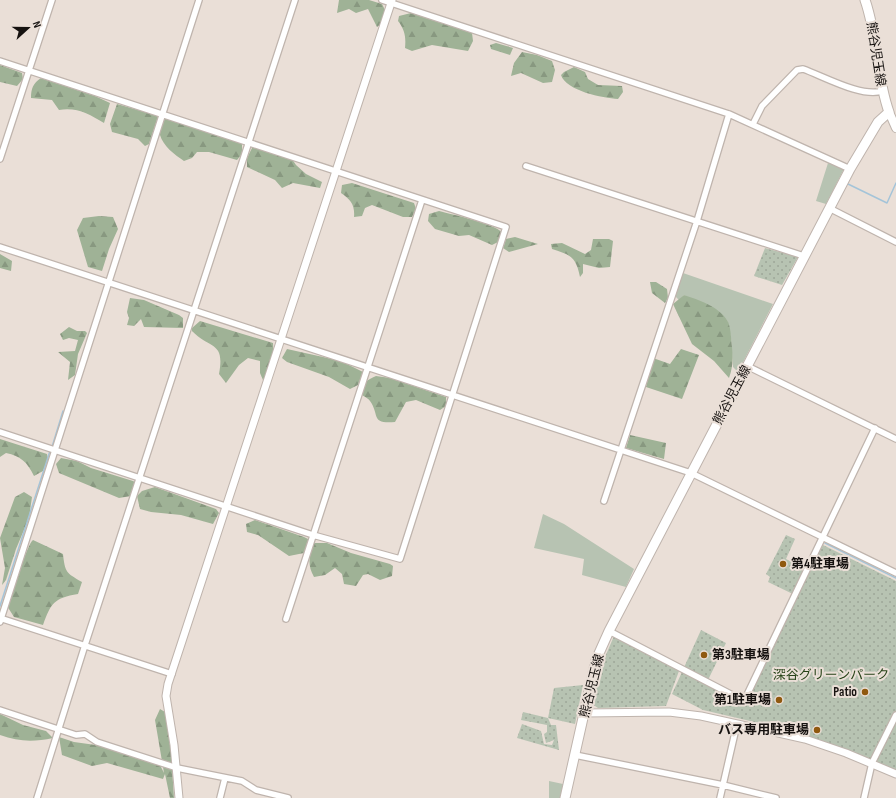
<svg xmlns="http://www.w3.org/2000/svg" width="896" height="798" viewBox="0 0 896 798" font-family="'Sofia Sans Condensed','Noto Sans JP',sans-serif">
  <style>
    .grass { fill: #b7c3b2 }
    .forest { fill: url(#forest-firs) }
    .park { fill: url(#park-dots) }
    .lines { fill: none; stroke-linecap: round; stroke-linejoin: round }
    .stream { stroke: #a4c4d9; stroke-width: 1.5 }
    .minor-casing { stroke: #bfb4ad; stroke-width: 8 }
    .tertiary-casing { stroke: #bfb4ad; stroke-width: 9 }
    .secondary-casing { stroke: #bfb4ad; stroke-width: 10 }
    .primary-casing { stroke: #bfb4ad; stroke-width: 11 }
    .minor { stroke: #fff; stroke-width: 5.5 }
    .tertiary { stroke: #fff; stroke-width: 7 }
    .secondary { stroke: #fff; stroke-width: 8 }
    .primary { stroke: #fff; stroke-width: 9 }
    .poi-dot { fill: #90590f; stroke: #eadfd7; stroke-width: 1.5 }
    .labels { text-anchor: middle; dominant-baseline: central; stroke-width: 4; stroke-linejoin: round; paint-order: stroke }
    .street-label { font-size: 13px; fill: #161210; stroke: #eadfd7 }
    .poi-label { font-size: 13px; font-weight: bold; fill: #161210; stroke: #eadfd7; text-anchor: end }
    .park-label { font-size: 13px; fill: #274318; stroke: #eadfd7 }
  </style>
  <defs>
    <pattern id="forest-firs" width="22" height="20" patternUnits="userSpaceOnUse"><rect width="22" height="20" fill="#9fb296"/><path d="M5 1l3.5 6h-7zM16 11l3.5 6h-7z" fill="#889880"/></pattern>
    <pattern id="park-dots" width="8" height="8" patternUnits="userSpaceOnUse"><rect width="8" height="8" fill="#b7c3b2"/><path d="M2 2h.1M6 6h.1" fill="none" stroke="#9da698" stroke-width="1.8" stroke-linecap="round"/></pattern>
  </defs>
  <rect width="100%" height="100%" fill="#eadfd7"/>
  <path class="grass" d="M828,163L844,169L826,204L816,201Z
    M683,273L773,304L738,372L733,367L731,338L727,320L684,295L679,300L674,295Z
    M543,514L564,524L634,569L626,587L582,575L584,559L534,548Z
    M549,781L563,784L560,798H549Z"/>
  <path class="forest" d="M339,0H369L382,4L386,12L382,23L377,27L368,9L356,13L349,9L337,13Z
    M411,13L472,33L473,41L468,51L432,45L412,51L405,48C406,37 405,30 398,21L399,16Z
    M496,43L513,48L510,55L491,49L490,45Z
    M522,52L537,55L552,61L555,70L552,82L543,83L521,73L511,76L514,63Z
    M0,65L22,73L23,79L17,86L0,82Z
    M574,67L585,72L588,79L598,85L622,86L623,92L618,99C603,98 566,91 561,75L564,72Z
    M41,78L95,96L110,103L104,123C89,114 77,107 59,110L52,100L31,98C31,89 33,83 41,78Z
    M117,104L156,115L158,117L149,144L145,146L138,139L112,132L110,124Z
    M165,117L197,126L213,134L236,140L242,144V154L237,160L209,152H197L192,158L184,161C175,155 163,146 160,135C158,129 163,122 165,117Z
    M252,148H262L292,159L296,165L306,174L322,182L320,188L293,183L282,188L275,180L247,167V158Z
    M352,183L414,203L416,209L412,217H403L372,205L365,208L362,216L354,217C355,205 351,200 341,193L342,185Z
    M439,211C454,215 493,223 503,233L498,242L492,245L469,235L459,236L435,229L428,221L429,214Z
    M99,216L113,217L118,229L109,249L102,271L88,267L77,230L83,218Z
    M515,237L538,244L509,252L503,248L506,239Z
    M593,239H609L613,241L610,267L599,268L583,264V273L580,277C576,257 571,255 552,249L551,244L562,243L585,254L591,250Z
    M0,254L12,261L11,271L0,268Z
    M650,282H656L667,289L668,298L665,303L652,293Z
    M684,295C699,300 718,306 727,320C731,326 731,339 732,347C733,359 733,367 729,378L714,361L692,344L673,304Z
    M130,298L144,300L179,315L183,318V328L144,327L141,319L134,326L127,325L129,318L127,312Z
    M200,321L273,343C274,358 271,368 263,380L260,373V361L248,358L239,365L226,383L219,374C225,341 211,350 192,331V328Z
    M69,327L77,331H85L87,333L78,354L75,375L68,380L70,362L58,352L75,351L78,340L69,338L63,340L60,334Z
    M287,349L341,361L363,372L358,385L350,389L329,377L287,362L282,358Z
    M681,349L699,355L682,399L646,387L653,358L670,364Z
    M376,376L390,378L446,397V406L440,410L416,400L406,402L395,422C370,424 380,415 370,401C369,399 365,397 362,395C361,383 366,381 376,376Z
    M630,435L666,443L664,459L626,448Z
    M0,439L47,454L48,459L43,471L34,476C27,462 21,456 6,453L0,457Z
    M61,458L77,461L91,468L133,481L138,484L131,496L119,498L59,473L56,464Z
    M155,487L216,509L219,513L213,524L181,515L151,512L140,509L137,496L142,491Z
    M24,492L32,497L29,518L16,549L6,580L2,585L5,568L0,538L15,497Z
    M255,520L304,537L308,539L309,544L304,553L289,556L258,535L247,532L246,524Z
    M33,540L63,554C65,572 66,573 82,582L78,594C54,598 51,603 43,625L14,617L7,606C12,595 27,544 33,540Z
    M314,543H327L351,553L390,564L393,566L392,576L380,580L368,574L363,575L356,586L344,584L342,574L335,568L325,575L314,577C307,565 309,555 314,543Z
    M160,709L165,712L171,752L174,798H170L165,774L163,779L107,763L92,766L62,755L59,737L74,742L110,747L160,765L164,773L155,720Z
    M0,714L23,725L46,731L53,738C34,742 19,742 0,735Z"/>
  <path class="park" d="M765,248L798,257L782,285L754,276Z
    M786,535L795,539L786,559L810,571L823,545L896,581V773L843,748L793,734L785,729L703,710L672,694L701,630L726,643L708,680L749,701L748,699L797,596L768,582L770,577L766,574Z
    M614,636L679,671L666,706L598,708L592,704L602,664Z
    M583,685L575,724L548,718L551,725H556L559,750L517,738L522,724L541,731L544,744L552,745L554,740L546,743L544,734L547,732V725L521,720L523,712L548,718L554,688Z"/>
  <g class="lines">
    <path class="stream" d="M848,184L887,203L896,183
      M52,447L63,411
      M825,543L896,578
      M0,606L50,451"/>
    <g class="minor-casing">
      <path id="minor" d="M382,0L729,114L850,169
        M0,61L506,227L400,559L313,535L0,432
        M753,124L762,106L797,70L803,69C823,76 862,98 882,91
        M0,159L52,0
        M526,166L804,256
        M829,208L896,242
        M0,247L691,473L896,573
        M747,366L896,439
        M604,501L697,221L729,114
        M0,618L172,674
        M286,619L422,200
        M0,622L199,0
        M609,631L744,701L875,428
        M0,710L76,735L85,734L97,742L177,768L242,781L256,790L288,798
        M575,755L723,785L776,798
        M37,798L85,645L295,0
        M220,798L225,778
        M720,798L737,724
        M864,798L872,763L896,715"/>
    </g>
    <g class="tertiary-casing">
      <path id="tertiary" d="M585,713L669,712L701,716L805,739L846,753L896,774
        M179,798L174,745L166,696L168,684L392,0"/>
    </g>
    <g class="secondary-casing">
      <path id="secondary" d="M889,112L896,128"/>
    </g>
    <g class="primary-casing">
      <path id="primary" d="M565,798L596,660L609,631L850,169L878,122L889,112C876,76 878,37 865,0"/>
    </g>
    <use href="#minor" class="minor"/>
    <use href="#tertiary" class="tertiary"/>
    <use href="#secondary" class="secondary"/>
    <use href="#primary" class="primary"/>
  </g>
  <g class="poi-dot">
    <circle cx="783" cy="564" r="4"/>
    <circle cx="704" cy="655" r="4"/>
    <circle cx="865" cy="692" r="4"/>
    <circle cx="779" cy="700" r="4"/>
    <circle cx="817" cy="730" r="4"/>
  </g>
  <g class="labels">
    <g class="street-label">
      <text transform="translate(876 54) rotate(81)">熊谷児玉線</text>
      <text transform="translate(732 395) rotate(-62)">熊谷児玉線</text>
      <text transform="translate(592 686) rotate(-76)">熊谷児玉線</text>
    </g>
    <g class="poi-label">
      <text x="791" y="564" text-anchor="start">第4駐車場</text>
      <text x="712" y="655" text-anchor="start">第3駐車場</text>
      <text x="857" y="692">Patio</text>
      <text x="771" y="700">第1駐車場</text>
      <text x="809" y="730">バス専用駐車場</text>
    </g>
    <g class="park-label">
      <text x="831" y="675">深谷グリーンパーク</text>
    </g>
  </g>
  <g transform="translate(28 28) rotate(69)" stroke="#eadfd7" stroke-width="3" paint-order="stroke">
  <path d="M0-3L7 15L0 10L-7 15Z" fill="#161210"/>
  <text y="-6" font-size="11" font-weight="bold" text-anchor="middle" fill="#161210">N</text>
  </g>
</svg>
